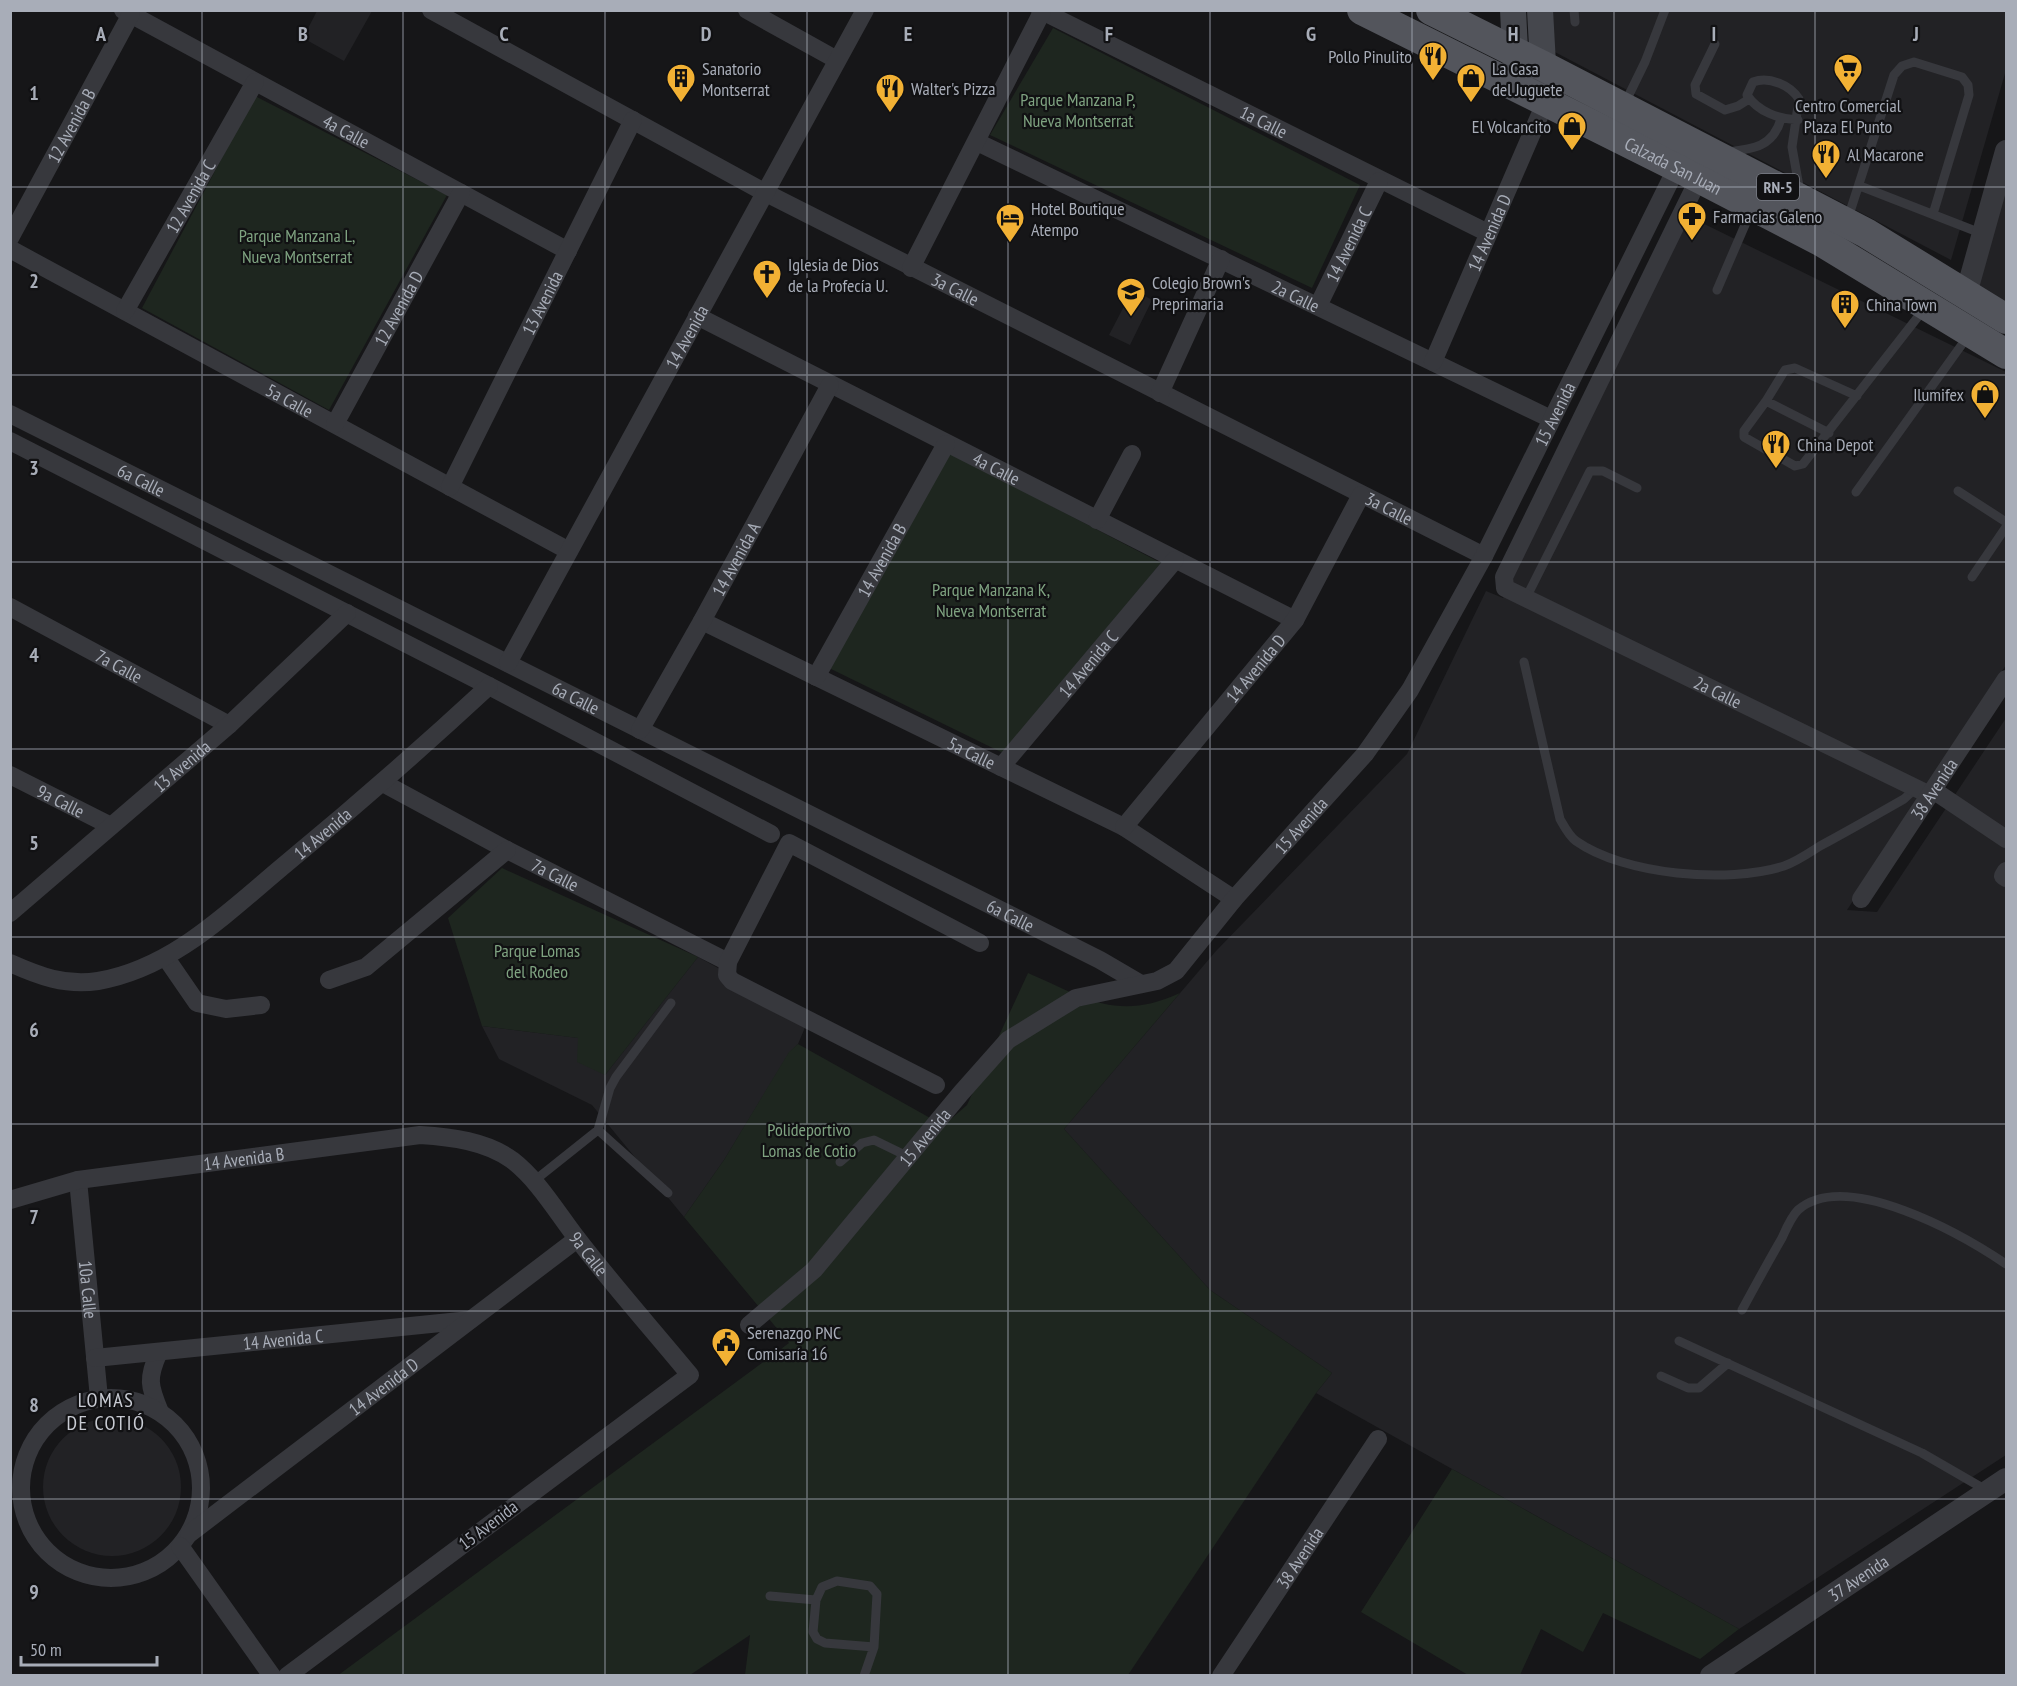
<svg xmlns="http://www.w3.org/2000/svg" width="2017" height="1686" viewBox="0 0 2017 1686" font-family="'PT Sans Narrow',sans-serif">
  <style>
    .built { fill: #222225 }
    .green { fill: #1e261f }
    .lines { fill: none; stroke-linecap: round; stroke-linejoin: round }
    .service { stroke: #37383d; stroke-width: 9 }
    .minor { stroke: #37383d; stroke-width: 18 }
    .tertiary { stroke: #37383d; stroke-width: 22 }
    .secondary { stroke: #45474d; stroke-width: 26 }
    .primary { stroke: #53555c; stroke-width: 30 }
    .grid { fill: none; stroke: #a8adb8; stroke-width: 1.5; stroke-opacity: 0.55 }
    .labels { text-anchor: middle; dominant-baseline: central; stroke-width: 4.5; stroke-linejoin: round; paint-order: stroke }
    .shield { fill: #111113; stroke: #7b7e86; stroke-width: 1.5 }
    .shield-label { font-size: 16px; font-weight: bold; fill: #a8adb8 }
    .poi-label { font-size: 18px; fill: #a8adb8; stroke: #111113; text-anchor: start }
    .park-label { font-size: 18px; fill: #7fa381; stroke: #111113 }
    .street-label { font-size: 18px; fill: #a8adb8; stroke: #111113 }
    .neighbourhood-label { font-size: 20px; letter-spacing: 1.5px; fill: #c9ccd4; stroke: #111113 }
    .grid-label { font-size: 20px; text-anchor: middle; font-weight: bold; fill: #a8adb8; stroke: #111113; stroke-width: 4.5; stroke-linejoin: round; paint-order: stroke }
  </style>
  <rect width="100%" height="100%" fill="#161618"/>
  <path class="built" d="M317,11H372L344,61L303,38Z
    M1549,11H2006V70L1951,260L1551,50Z
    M2006,188V307L1977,288Z
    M1684,214L2006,372V665L1847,910L1877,912L2006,718V1455L1739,1629L1316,1393L1332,1373L1210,1290L1064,1129L1216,951L1407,754L1486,591L1503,598Z
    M1133,289L1152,300L1130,345L1109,335Z
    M698,957L809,1018L798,1044L789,1053L724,1160L684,1217L592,1105L499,1059L482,1026L579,1038L605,1075Z
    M43 1487a69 69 0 1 1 138 0a69 69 0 1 1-138 0Z"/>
  <path class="green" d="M1053,28L1360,185L1312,288L990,135Z
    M255,96L447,195L329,410L142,308Z
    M950,453L1161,563L1003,753L829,668Z
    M502,868L698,957L605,1075L577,1062L578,1038L482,1026L448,918Z
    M1028,973C1086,998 1117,1022 1180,993L1064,1129L1210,1290L1332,1373L1316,1393L1128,1675H745L750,1635L690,1675L337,1676L789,1343L684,1217L724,1160L789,1052L798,1044L932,1119H951L967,1105Z
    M1452,1469L1739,1629L1700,1659L1603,1613L1583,1652L1541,1629L1520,1675H1468L1361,1612Z"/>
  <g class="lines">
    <path class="service" d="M1574,10L1575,22
      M1715,44L1695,85L1696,94L1725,110L1738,106L1749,99
      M1624,105L1645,62L1665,10
      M1798,120C1779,119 1758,112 1747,95L1753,82C1769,76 1790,85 1799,99L1792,147L1800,192
      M1727,152C1753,149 1773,147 1781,119
      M1860,186L1983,234
      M1848,218L1894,75L1902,66L1914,62L1962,77L1968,85L1969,95L1933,214
      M1717,290L1751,211
      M1766,401L1744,431V437L1795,466L1803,464L1924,309
      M1829,433L1766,401L1785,370L1795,368L1857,396
      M1958,491L2006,522
      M1856,492L1968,336
      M1972,577L2006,527
      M1526,598L1590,471H1603L1637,488
      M1524,662L1560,819C1564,826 1569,836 1576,841C1624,875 1728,884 1784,866C1796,862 1809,853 1820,846C1848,831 1876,815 1904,799L1916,788
      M598,1130L668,1193
      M840,1162L862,1143L874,1140L909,1157
      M534,1181L598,1130L610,1088L616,1077L671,1003
      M1742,1310C1755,1286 1768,1262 1782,1238C1786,1229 1791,1217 1798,1210C1846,1168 1963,1235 2006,1264
      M1679,1341L1922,1453L1986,1490
      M1661,1376L1688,1388H1699L1728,1363
      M770,1596L816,1600
      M864,1676L874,1647L877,1594L870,1586L837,1581L822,1587L816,1600L813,1632L817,1639L825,1643L874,1647"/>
    <g class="minor">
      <path id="s1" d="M123,10L568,251"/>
      <path id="s2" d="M431,10L764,192L1484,556"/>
      <path d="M747,10L837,60"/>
      <path id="s3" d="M1040,10L1488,233"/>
      <path id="s4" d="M977,142L1551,419"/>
      <path id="s5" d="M1699,178L1504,577L1505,588L1930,795"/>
      <path id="s6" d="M10,238L131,14"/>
      <path id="s7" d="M10,249L569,551"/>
      <path d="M911,268L1042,12"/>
      <path id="s8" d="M1318,306L1379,181"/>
      <path id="s9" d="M125,311L255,82"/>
      <path id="s10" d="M697,316L1295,620"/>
      <path id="s11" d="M1433,362L1545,103"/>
      <path d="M1160,393L1221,259"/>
      <path id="s12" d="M10,414L1100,960L1141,984"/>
      <path id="s13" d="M335,424L461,193"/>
      <path d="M10,441L489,686L771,834"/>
      <path id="s14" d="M450,487L633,120"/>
      <path d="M1097,520L1132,454"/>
      <path id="s15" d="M10,607L229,725"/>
      <path id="s16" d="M702,621L1124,827L1234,899"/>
      <path id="s17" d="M508,663L865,10"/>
      <path id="s18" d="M816,677L946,444"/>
      <path id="s19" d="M640,730L702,621L830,385"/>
      <path id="s20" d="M1001,767L1175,560"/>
      <path id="s21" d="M10,775L111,826"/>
      <path id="s22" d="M383,783L507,850L728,962"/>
      <path d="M1933,790L2006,839"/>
      <path id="s23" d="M1124,827L1295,620L1361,495"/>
      <path d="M2006,871L2003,876L2006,878"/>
      <path id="s24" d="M1861,899L2006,679"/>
      <path id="s25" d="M10,913L229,725L347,613"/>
      <path d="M166,958L197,1003L226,1009L261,1005"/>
      <path id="s26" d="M10,963C39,976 65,986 98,981C174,968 230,910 288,862C357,805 423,747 489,686"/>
      <path d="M329,980L366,967L507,850"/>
      <path d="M936,1085L732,981L727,975L728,962L789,843L980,943"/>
      <path id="s27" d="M78,1180L99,1398"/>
      <path id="s28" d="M10,1200L78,1180L420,1135C451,1137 486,1141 512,1160C538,1180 556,1211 576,1237C612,1284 652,1329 690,1375L287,1676"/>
      <path id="s29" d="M749,1325L814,1270L961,1093L1008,1040L1076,998L1157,981L1176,971L1234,899L1365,754L1410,690L1484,556L1677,167"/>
      <path d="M159,1352C147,1378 149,1386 160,1412"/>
      <path id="s30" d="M95,1358L470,1320"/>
      <circle cx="111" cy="1488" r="90"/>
      <path id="s31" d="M189,1534L577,1239"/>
      <path d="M180,1546L272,1676"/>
      <path id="s32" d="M1221,1676L1378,1439"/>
    </g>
    <g class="tertiary">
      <path d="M1966,294L2006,151"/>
      <path id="s33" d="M1711,1676L2006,1479"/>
    </g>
    <path class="secondary" d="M1513,10L1516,70
      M1540,10L1544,82"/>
    <g class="primary">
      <path id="s34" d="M1362,10L1699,178L1822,242L2006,354"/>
      <path d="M1431,10L1543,66L1866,233L2006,319"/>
    </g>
  </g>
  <path class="grid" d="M202,10V1676M403,10V1676M605,10V1676M807,10V1676M1008,10V1676M1210,10V1676M1412,10V1676M1614,10V1676M1815,10V1676M10,187H2006M10,375H2006M10,562H2006M10,749H2006M10,937H2006M10,1124H2006M10,1311H2006M10,1499H2006"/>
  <defs>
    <g id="restaurant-pin" transform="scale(1.5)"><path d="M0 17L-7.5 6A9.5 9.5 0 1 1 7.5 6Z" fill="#f2b134" stroke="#111113"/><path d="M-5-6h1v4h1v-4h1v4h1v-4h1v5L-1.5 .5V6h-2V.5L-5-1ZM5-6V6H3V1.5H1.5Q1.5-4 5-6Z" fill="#111"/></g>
    <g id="supermarket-pin" transform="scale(1.5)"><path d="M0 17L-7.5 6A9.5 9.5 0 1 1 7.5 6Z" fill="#f2b134" stroke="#111113"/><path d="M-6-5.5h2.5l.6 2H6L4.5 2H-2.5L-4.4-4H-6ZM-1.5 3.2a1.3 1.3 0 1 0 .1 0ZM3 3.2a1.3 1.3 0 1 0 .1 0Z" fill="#111"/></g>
    <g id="building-pin" transform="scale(1.5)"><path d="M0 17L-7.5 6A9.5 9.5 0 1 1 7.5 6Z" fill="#f2b134" stroke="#111113"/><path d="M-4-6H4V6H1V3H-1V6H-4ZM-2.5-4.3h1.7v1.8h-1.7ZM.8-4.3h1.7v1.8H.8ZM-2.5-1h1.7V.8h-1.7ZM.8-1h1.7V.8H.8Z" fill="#111"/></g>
    <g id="shop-pin" transform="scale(1.5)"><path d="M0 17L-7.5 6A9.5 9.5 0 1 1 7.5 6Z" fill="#f2b134" stroke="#111113"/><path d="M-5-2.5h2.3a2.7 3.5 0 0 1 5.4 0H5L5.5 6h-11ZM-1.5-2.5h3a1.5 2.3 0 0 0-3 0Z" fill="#111"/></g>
    <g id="pharmacy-pin" transform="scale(1.5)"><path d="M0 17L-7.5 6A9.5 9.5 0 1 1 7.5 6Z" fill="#f2b134" stroke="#111113"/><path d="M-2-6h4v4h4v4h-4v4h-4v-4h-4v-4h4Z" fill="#111"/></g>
    <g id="hotel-pin" transform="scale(1.5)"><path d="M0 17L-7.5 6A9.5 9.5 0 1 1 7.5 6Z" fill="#f2b134" stroke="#111113"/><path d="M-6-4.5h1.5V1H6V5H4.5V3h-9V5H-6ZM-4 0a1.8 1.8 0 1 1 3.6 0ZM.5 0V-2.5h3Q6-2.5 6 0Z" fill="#111"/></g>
    <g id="church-pin" transform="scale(1.5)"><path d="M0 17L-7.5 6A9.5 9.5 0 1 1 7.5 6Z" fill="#f2b134" stroke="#111113"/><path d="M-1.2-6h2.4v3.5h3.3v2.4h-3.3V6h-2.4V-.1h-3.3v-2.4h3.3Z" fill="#111"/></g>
    <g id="school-pin" transform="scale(1.5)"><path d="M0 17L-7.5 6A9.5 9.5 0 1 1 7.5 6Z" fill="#f2b134" stroke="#111113"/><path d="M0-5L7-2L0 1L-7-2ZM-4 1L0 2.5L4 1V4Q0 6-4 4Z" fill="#111"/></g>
    <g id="civic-pin" transform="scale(1.5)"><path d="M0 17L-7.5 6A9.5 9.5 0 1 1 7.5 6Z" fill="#f2b134" stroke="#111113"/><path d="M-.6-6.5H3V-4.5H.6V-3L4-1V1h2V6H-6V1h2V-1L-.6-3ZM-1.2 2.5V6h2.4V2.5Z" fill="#111"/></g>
  </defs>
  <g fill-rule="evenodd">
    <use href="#restaurant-pin" x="1433" y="56"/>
    <use href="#supermarket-pin" x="1848" y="68"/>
    <use href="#building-pin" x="681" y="78"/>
    <use href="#shop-pin" x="1471" y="78"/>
    <use href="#restaurant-pin" x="890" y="88"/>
    <use href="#shop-pin" x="1572" y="126"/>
    <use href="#restaurant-pin" x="1826" y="154"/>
    <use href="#pharmacy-pin" x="1692" y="216"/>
    <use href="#hotel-pin" x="1010" y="218"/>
    <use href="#church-pin" x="767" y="274"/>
    <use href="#school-pin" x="1131" y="292"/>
    <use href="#building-pin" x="1845" y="304"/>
    <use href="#shop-pin" x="1985" y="394"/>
    <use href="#restaurant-pin" x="1776" y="444"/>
    <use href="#civic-pin" x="726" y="1342"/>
  </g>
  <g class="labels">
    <rect class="shield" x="1757" y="174" width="42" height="26" rx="4.5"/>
    <g class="shield-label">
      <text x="1778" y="187">RN-5</text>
    </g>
    <g class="poi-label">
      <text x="1412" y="56" text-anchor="end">Pollo Pinulito</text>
      <text x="702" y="68">Sanatorio<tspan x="702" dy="21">Montserrat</tspan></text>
      <text x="1492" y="68">La Casa<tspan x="1492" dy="21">del Juguete</tspan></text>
      <text x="911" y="88">Walter's Pizza</text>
      <text x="1848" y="105" text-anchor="middle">Centro Comercial<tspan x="1848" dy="21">Plaza El Punto</tspan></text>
      <text x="1551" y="126" text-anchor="end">El Volcancito</text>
      <text x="1847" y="154">Al Macarone</text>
      <text x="1031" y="208">Hotel Boutique<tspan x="1031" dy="21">Atempo</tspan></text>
      <text x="1713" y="216">Farmacias Galeno</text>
      <text x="788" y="264">Iglesia de Dios<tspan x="788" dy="21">de la Profecía U.</tspan></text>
      <text x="1152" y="282">Colegio Brown's<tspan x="1152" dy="21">Preprimaria</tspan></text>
      <text x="1866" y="304">China Town</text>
      <text x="1964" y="394" text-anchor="end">Ilumifex</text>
      <text x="1797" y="444">China Depot</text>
      <text x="747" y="1332">Serenazgo PNC<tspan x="747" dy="21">Comisaría 16</tspan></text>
    </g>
    <g class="park-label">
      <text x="1078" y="99">Parque Manzana P,<tspan x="1078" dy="21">Nueva Montserrat</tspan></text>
      <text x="297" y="235">Parque Manzana L,<tspan x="297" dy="21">Nueva Montserrat</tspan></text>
      <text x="991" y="589">Parque Manzana K,<tspan x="991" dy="21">Nueva Montserrat</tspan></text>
      <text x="537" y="950">Parque Lomas<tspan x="537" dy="21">del Rodeo</tspan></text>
      <text x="809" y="1129">Polideportivo<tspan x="809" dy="21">Lomas de Cotio</tspan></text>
    </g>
    <g class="street-label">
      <text stroke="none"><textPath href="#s3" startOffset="250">1a Calle</textPath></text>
      <text stroke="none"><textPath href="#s6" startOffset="128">12 Avenida B</textPath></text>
      <text stroke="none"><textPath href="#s1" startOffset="254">4a Calle</textPath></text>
      <text stroke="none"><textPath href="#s34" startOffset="348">Calzada San Juan</textPath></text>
      <text stroke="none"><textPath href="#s9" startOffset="132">12 Avenida C</textPath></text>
      <text stroke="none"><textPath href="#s11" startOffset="141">14 Avenida D</textPath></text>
      <text stroke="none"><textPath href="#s8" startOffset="69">14 Avenida C</textPath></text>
      <text stroke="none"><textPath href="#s2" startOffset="594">3a Calle</textPath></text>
      <text stroke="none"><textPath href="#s4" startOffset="354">2a Calle</textPath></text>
      <text stroke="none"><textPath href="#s14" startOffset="206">13 Avenida</textPath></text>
      <text stroke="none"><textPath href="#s13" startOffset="132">12 Avenida D</textPath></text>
      <text stroke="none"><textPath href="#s17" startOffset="372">14 Avenida</textPath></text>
      <text stroke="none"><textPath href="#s7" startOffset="318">5a Calle</textPath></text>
      <text stroke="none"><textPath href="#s29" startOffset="1248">15 Avenida</textPath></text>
      <text stroke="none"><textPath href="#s10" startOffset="336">4a Calle</textPath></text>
      <text stroke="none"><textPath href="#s12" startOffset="147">6a Calle</textPath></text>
      <text stroke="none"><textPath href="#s2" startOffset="1080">3a Calle</textPath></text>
      <text stroke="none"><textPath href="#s19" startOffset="196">14 Avenida A</textPath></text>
      <text stroke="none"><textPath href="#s18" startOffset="134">14 Avenida B</textPath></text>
      <text stroke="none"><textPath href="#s20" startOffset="135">14 Avenida C</textPath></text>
      <text stroke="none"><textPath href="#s15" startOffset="124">7a Calle</textPath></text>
      <text stroke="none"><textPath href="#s23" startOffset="206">14 Avenida D</textPath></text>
      <text stroke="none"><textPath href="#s5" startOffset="692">2a Calle</textPath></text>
      <text stroke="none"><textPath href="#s12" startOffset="633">6a Calle</textPath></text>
      <text stroke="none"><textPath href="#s16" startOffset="300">5a Calle</textPath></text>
      <text stroke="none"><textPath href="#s25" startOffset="226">13 Avenida</textPath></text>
      <text stroke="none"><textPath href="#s24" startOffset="132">38 Avenida</textPath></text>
      <text stroke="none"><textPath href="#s21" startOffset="57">9a Calle</textPath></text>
      <text stroke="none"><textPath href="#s29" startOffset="762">15 Avenida</textPath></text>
      <text stroke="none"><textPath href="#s26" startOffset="363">14 Avenida</textPath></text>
      <text stroke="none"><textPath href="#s22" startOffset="195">7a Calle</textPath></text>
      <text stroke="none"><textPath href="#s12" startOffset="1119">6a Calle</textPath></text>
      <text stroke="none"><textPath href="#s29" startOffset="258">15 Avenida</textPath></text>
      <text stroke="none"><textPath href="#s28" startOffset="238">14 Avenida B</textPath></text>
      <text stroke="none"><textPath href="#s28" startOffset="634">9a Calle</textPath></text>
      <text stroke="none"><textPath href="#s27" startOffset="110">10a Calle</textPath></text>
      <text stroke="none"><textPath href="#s30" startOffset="189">14 Avenida C</textPath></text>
      <text stroke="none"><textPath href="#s31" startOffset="244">14 Avenida D</textPath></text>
      <text transform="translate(488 1525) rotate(-37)">15 Avenida</text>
      <text stroke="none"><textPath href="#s32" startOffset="142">38 Avenida</textPath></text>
      <text stroke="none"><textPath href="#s33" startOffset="177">37 Avenida</textPath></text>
    </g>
    <g class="neighbourhood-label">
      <text x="106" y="1400">LOMAS<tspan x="106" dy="23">DE COTIÓ</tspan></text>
    </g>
  </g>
  <g class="grid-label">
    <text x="101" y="41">A</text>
    <text x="303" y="41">B</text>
    <text x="504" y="41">C</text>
    <text x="706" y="41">D</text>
    <text x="908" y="41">E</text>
    <text x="1109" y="41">F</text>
    <text x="1311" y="41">G</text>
    <text x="1513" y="41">H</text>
    <text x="1714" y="41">I</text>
    <text x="1916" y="41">J</text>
    <text x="34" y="100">1</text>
    <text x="34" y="288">2</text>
    <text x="34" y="475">3</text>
    <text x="34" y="662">4</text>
    <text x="34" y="850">5</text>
    <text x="34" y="1037">6</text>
    <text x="34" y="1224">7</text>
    <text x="34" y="1412">8</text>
    <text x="34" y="1599">9</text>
  </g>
  <rect width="2017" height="1686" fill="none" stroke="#a8adb8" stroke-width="24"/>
  <path d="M21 1656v9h136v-9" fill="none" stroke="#a8adb8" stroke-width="3"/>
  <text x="30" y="1656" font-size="18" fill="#a8adb8" stroke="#111113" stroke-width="4.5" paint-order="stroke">50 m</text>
</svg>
